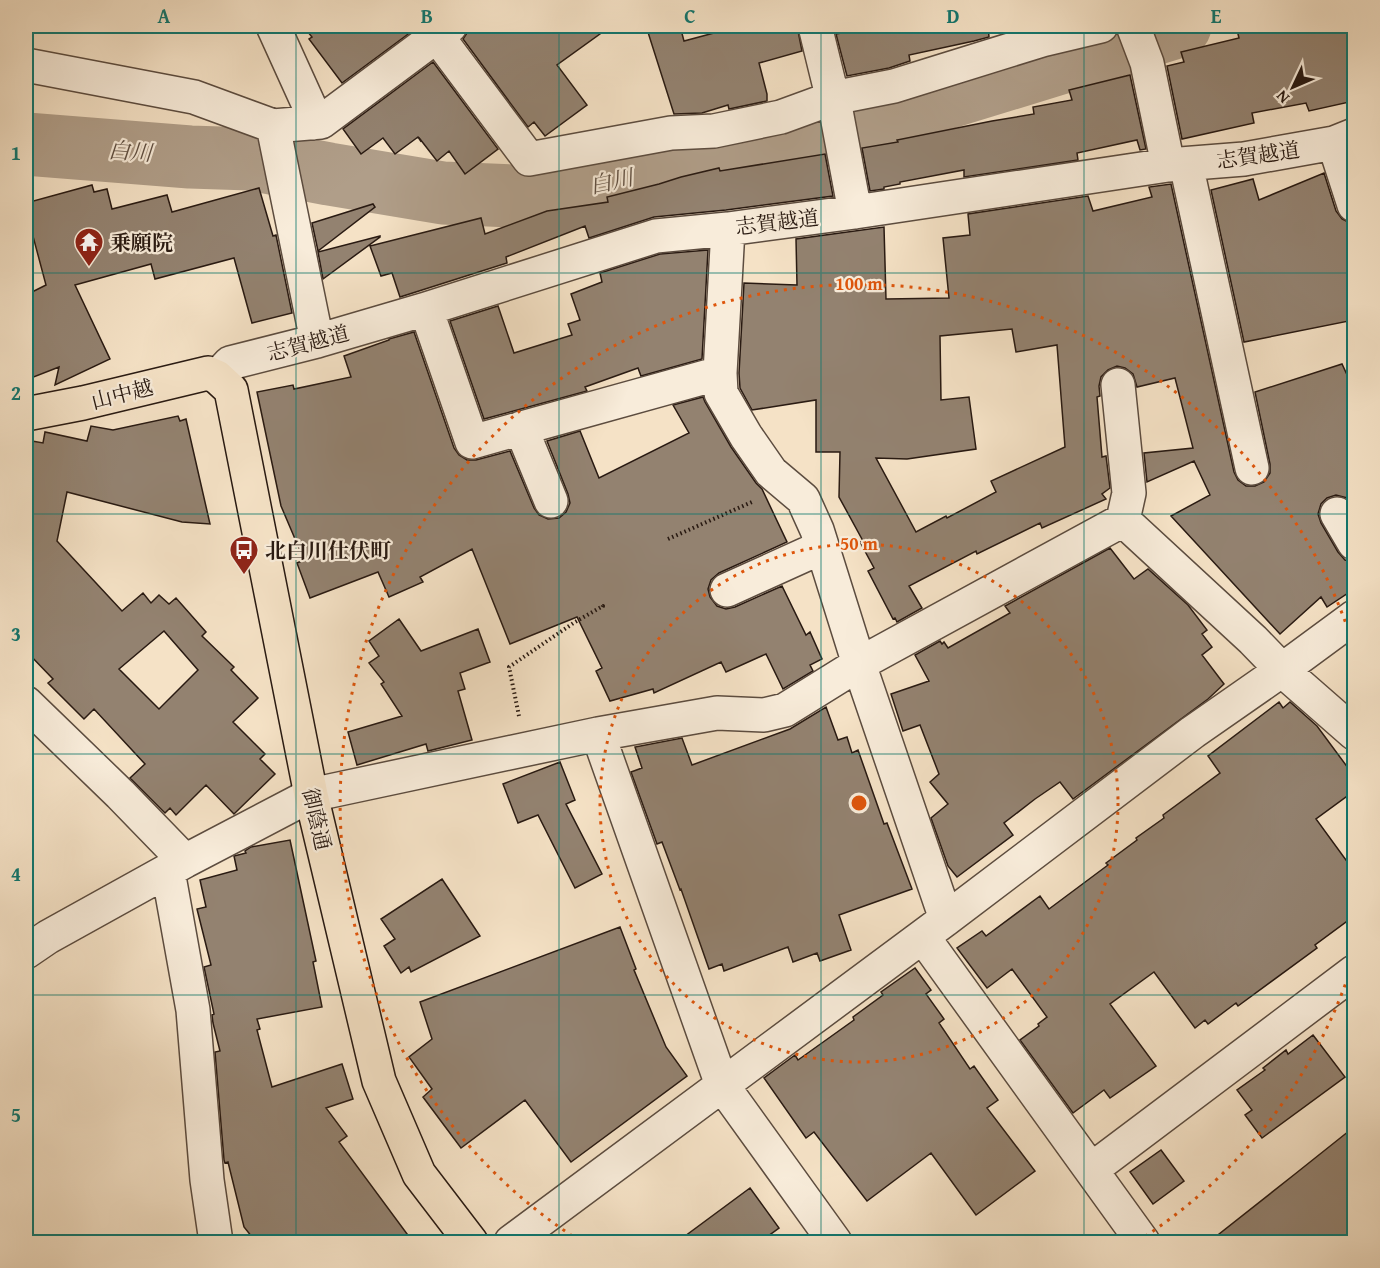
<svg xmlns="http://www.w3.org/2000/svg" width="1380" height="1268" viewBox="0 0 1380 1268" font-family="'Gentium Book Plus','Noto Serif JP',serif">
  <style>
    .lines { fill: none; stroke-linecap: round; stroke-linejoin: round }
    .river { stroke: #b09e89; stroke-width: 63 }
    .building { fill: #938270; stroke: #291a12; stroke-width: 1.5; fill-rule: evenodd }
    .minor-casing { stroke: #5c4c3f; stroke-width: 36 }
    .major-casing { stroke: #291a12; stroke-width: 36 }
    .path { stroke: #291a12; stroke-width: 4; stroke-dasharray: 1.5 3; stroke-linecap: butt }
    .minor { stroke: #f8ecda; stroke-width: 33 }
    .major { stroke: #f5e2c6; stroke-width: 33 }
    .grid { fill: none; stroke: #0f766e; stroke-width: 1.5; stroke-opacity: 0.55 }
    .ring { fill: none; stroke: #de560c; stroke-width: 3; stroke-dasharray: 3 6 }
    .labels { text-anchor: middle; dominant-baseline: central; stroke-width: 4.5; stroke-linejoin: round; paint-order: stroke }
    .street-label { font-size: 21px; fill: #291a12; stroke: #f8ecda }
    .poi-label { font-size: 21px; font-weight: bold; fill: #291a12; stroke: #f8ecda; text-anchor: start }
    .water-label { font-size: 22px; font-style: italic; fill: #5f4f42; stroke: #f8ecda }
    .centre { fill: #de560c; stroke: #f8ecda; stroke-width: 3 }
    .ring-label { font-size: 18px; text-anchor: middle; font-weight: bold; fill: #de560c; stroke: #f8ecda; stroke-width: 4.5; stroke-linejoin: round; paint-order: stroke }
    .neatline { fill: none; stroke: #0f766e; stroke-width: 2 }
    .grid-label { font-size: 20px; text-anchor: middle; font-weight: bold; fill: #0f766e }
  </style>
  <rect width="100%" height="100%" fill="#f5e2c6"/>
  <filter id="stains"><feTurbulence type="fractalNoise" baseFrequency=".00333" numOctaves="4"/><feColorMatrix values="0 0 0 0 .2 0 0 0 0 .09 0 0 0 0 .02 0 0 0 .5 -.17"/></filter>
  <radialGradient id="worn" r=".72"><stop offset=".6" stop-color="#630" stop-opacity="0"/><stop offset="1" stop-color="#630" stop-opacity=".3"/></radialGradient>
  <g class="lines">
    <path class="river" d="M26,144L190,157L250,159L329,174L443,193L537,197L819,137L1180,26"/>
  </g>
  <path class="building" d="M303,26H419L342,83L309,39L312,37Z
    M468,26H611L557,65L587,105L545,136L534,122L528,127L463,39L467,33Z
    M646,26H680L684,41L740,26H797L802,51L759,63L767,94V101L729,109L728,105L702,113L674,114Z
    M879,26H988L989,37L974,41L909,55L910,61L889,68L847,76L836,34Z
    M1236,26H1354V101L1309,111L1306,103L1252,113L1254,123L1182,139L1167,66L1184,62L1181,52L1239,38Z
    M433,62L498,149L465,174L449,151L437,161L420,139V140L418,137L395,154L383,138L361,154L343,129Z
    M1130,75L1146,149L1140,150L1137,140L1077,153L1078,160L964,177V170L900,182V184L884,187V189L870,191L862,148L898,142L897,140L992,121L1034,114L1033,107L1072,100L1069,90Z
    M825,154L833,196L726,210L654,217L589,238L585,226L506,257L507,263L400,297L392,273L381,276L370,246L481,218L485,234L547,211L608,202L607,197L659,184L681,177L719,168L720,171Z
    M1324,173L1336,211L1342,219L1350,223H1354V320L1244,342L1211,190L1253,179L1259,200Z
    M1171,184L1234,472L1238,480L1246,486H1255L1264,482L1270,473V464L1255,392L1342,364L1354,390V507L1347,498L1336,495L1327,498L1321,504L1318,514L1321,523L1338,552L1345,560L1354,562V589L1327,607L1321,597L1280,634L1171,516L1210,495L1194,461L1147,482L1144,453L1193,448L1175,378L1137,387L1133,374L1125,368L1117,366L1108,370L1101,377L1099,386L1100,396L1097,397L1102,457L1106,456L1110,488L1102,494L1106,499L1042,528L1040,523L977,554L976,551L909,586L922,608L897,622L895,618L893,619L868,571L874,568L860,542L863,541L839,497L840,452H816V400L752,410L740,388L739,373L744,283L797,285L796,239L884,227L886,299L949,298L943,238L970,235L968,214L1088,196L1093,211L1152,197L1149,187ZM1012,329L1016,352L1057,345L1065,447L991,481L996,492L947,518L946,516L916,532L876,458L907,459L976,449L969,397L941,400L940,336Z
    M92,185L94,192L107,189L112,209L167,195L172,212L259,188L273,236L276,235L292,313L252,323L234,258L155,279L151,264L75,285L110,359L55,385L59,367L26,380V295L46,285L26,210V203Z
    M373,204L375,207L318,251L312,223Z
    M380,236V237L323,279L318,252Z
    M708,250L702,359L641,376L638,368L585,387L587,391L484,419L450,321L498,306L514,353L572,335L568,324L580,320L571,294L602,282L600,273L660,254Z
    M414,332L454,448L459,455L467,460H476L510,451L534,508L539,515L548,519L559,518L566,512L570,503L568,494L547,441L580,431L599,478L689,433L673,405L703,397L705,402L731,447L756,483L762,489L787,542L719,573L711,580L708,589L710,597L717,606L726,609L735,607L782,586L806,635L810,632L822,659L810,665L813,671L783,689L766,654L726,672L721,662L654,693L653,689L610,701L596,671L602,668L577,617L510,644L472,549L420,577L423,582L389,597L378,572L310,598L297,563L304,560L281,506L257,392L293,385L294,389L351,377L344,356L389,340V339Z
    M178,416L180,421L186,419L210,524L182,522L67,492L57,541L122,611L143,593L151,603L159,595L169,604L176,598L206,632L202,636L234,667L231,670L258,698L233,722L265,754L260,759L275,774L234,814L206,785L176,815L170,808L165,813L130,778L145,764L94,709L84,719L48,683L53,679L26,651V440L43,443L45,432L87,441L91,426L113,430ZM164,631L198,670L159,709L119,669Z
    M1110,548L1134,579L1148,569L1188,605L1207,630L1202,634L1212,647L1202,655L1224,684L1208,699L1073,799L1060,782L1035,799L1004,823L1013,835L957,877L948,866L931,818L948,804L930,782L939,774L920,725L903,731L891,694L929,681L915,655L940,641L942,644L944,642L948,648L1010,613L1005,606Z
    M399,619L421,651L478,629L490,662L460,673L465,689L458,691L472,740L428,751L426,744L357,765L348,732L402,716L381,684L384,682L369,663L379,656L369,641Z
    M1279,702L1283,708L1290,702L1317,726L1354,776V791L1316,819L1354,871V916L1315,945L1317,948L1238,1006L1236,1003L1208,1024L1205,1020L1195,1028L1154,972L1110,1004L1156,1066L1110,1098L1104,1090L1073,1113L1020,1040L1039,1026L1038,1024L1047,1017L1012,969L987,988L957,948L982,931L986,936L1040,896L1049,909L1108,865L1106,863L1137,840L1136,838L1164,818L1163,815L1220,773L1208,756Z
    M826,707L838,740L847,737L852,753L858,750L884,824L887,823L912,889L839,915L851,950L820,961L817,953L793,962L788,947L724,971L722,964L709,969L681,889L680,890L662,842L657,844L631,772L642,768L635,747L682,738L692,765L790,729Z
    M560,762L575,800L566,804L602,874L575,888L538,815L518,823L503,784Z
    M290,840L316,961L313,962L322,1007L257,1019L260,1029L257,1030L272,1087L342,1064L353,1099L326,1108L347,1136L339,1142L413,1242H256L244,1227L228,1162L225,1163L224,1160L215,1052L220,1051L213,1023L212,1015L214,1014L204,967L211,965L197,909L206,907L200,880L237,870L234,856L246,853L245,851L251,847Z
    M442,879L480,936L411,972L409,967L401,973L384,946L395,939L381,919Z
    M620,927L636,969L634,970L666,1047L687,1076L571,1162L525,1100L461,1148L423,1097L432,1089L409,1057L432,1039L420,1002Z
    M915,968L931,990L926,994L944,1019L939,1023L970,1069L974,1066L998,1100L987,1108L1035,1171L976,1215L931,1153L867,1201L814,1132L806,1138L764,1078L795,1055L798,1060L854,1020L853,1017L883,995L881,992Z
    M1313,1035L1345,1077L1262,1138L1245,1115L1252,1110L1237,1090L1265,1070L1263,1068L1286,1050L1288,1054Z
    M1354,1127V1242H1209L1295,1174Z
    M1161,1150L1184,1181L1153,1204L1130,1172Z
    M750,1188L779,1228L760,1242H677Z"/>
  <g class="lines">
    <g class="minor-casing">
      <path id="minor" d="M273,26L312,112L313,123
        M815,26L837,116L855,212
        M1133,26L1147,63L1168,165
        M437,36L529,159L671,133L714,131L781,117L833,98L894,86L1042,40L1101,26
        M26,65L194,97L273,126
        M1334,143L1354,205
        M1186,164L1252,468
        M728,229L720,373L721,393L746,436L771,472L803,499L817,530L859,664L946,919
        M426,309L472,442L720,373
        M317,341L273,126L321,122L450,26
        M217,377L230,363L317,341L426,309L656,236L728,229L855,212L1168,165L1244,159L1334,143L1354,135
        M1118,385L1129,493L1123,520
        M521,428L551,501
        M1337,514L1354,543
        M727,590L822,547
        M26,703L120,794L185,861
        M598,734L722,1085L835,1242
        M168,871L193,1010L207,1180L216,1242
        M923,937L1143,1242
        M26,952L48,937L185,861L311,795L598,734L717,713L764,715L785,710L859,664L1123,520L1253,640L1282,670L1354,733
        M1091,1170L1354,972
        M511,1242L946,919L1193,732L1282,670L1354,617"/>
    </g>
    <g class="major-casing">
      <path id="major" d="M26,414L83,403L208,373L217,377L231,390L311,795L379,1081L419,1174L471,1242"/>
    </g>
    <path class="path" d="M668,539L752,502
      M519,716L509,667L575,622L603,606L602,608"/>
    <use href="#minor" class="minor"/>
    <use href="#major" class="major"/>
  </g>
  <path class="grid" d="M296,26V1242M559,26V1242M821,26V1242M1084,26V1242M26,273H1354M26,514H1354M26,754H1354M26,995H1354"/>
  <g class="ring">
    <circle cx="859" cy="803" r="259"/>
    <path d="M1354 959A519 519 0 0 1 1138 1241M580 1241A519 519 0 1 1 1354 647"/>
  </g>
  <defs>
    <g id="temple-pin" transform="scale(1.5)"><path d="M0 17L-7.5 6A9.5 9.5 0 1 1 7.5 6Z" fill="#8f2418" stroke="#f8ecda"/><path d="M0-6L5-2H3V0L6.5 2.5H4V6H1.5V3h-3V6H-4V2.5H-6.5L-3 0V-2H-5Z" fill="#fff"/></g>
    <g id="bus-pin" transform="scale(1.5)"><path d="M0 17L-7.5 6A9.5 9.5 0 1 1 7.5 6Z" fill="#8f2418" stroke="#f8ecda"/><path d="M-5-6H5V4H4V6H2V4H-2V6H-4V4H-5ZM-3.5-4V0h7V-4ZM-3.5 1.2v1.5H-2V1.2ZM2 1.2v1.5H3.5V1.2Z" fill="#fff"/></g>
  </defs>
  <g fill-rule="evenodd">
    <use href="#temple-pin" x="89" y="242"/>
    <use href="#bus-pin" x="244" y="550"/>
  </g>
  <g class="labels">
    <g class="street-label">
      <text transform="translate(1258 155) rotate(-8)">志賀越道</text>
      <text transform="translate(777 222) rotate(-7)">志賀越道</text>
      <text transform="translate(308 343) rotate(-15)">志賀越道</text>
      <text transform="translate(122 394) rotate(-14)">山中越</text>
      <text transform="translate(317 819) rotate(77)">御蔭通</text>
    </g>
    <g class="poi-label">
      <text x="110" y="242">乗願院</text>
      <text x="265" y="550">北白川仕伏町</text>
    </g>
    <g class="water-label">
      <text transform="translate(130 151) rotate(4)">白川</text>
      <text transform="translate(611 181) rotate(-12)">白川</text>
    </g>
  </g>
  <circle cx="859" cy="803" r="9" class="centre"/>
  <g class="ring-label">
    <text x="859" y="290">100 m</text>
    <text x="859" y="550">50 m</text>
  </g>
  <rect width="1380" height="1268" fill="none" stroke="#f5e2c6" stroke-width="66"/>
  <g transform="translate(1293 87) rotate(226)" stroke="#f8ecda" stroke-width="4.5" paint-order="stroke">
  <path d="M0-4.5L10 22L0 15L-10 22Z" fill="#291a12"/>
  <text y="-9" font-size="16" font-weight="bold" text-anchor="middle" fill="#291a12">N</text>
  </g>
  <rect x="33" y="33" width="1314" height="1202" class="neatline"/>
  <g class="grid-label">
    <text x="164" y="23">A</text>
    <text x="427" y="23">B</text>
    <text x="690" y="23">C</text>
    <text x="953" y="23">D</text>
    <text x="1216" y="23">E</text>
    <text x="16" y="160">1</text>
    <text x="16" y="400">2</text>
    <text x="16" y="641">3</text>
    <text x="16" y="881">4</text>
    <text x="16" y="1122">5</text>
  </g>
  <rect width="100%" height="100%" filter="url(#stains)"/>
  <rect width="100%" height="100%" fill="url(#worn)"/>
</svg>
